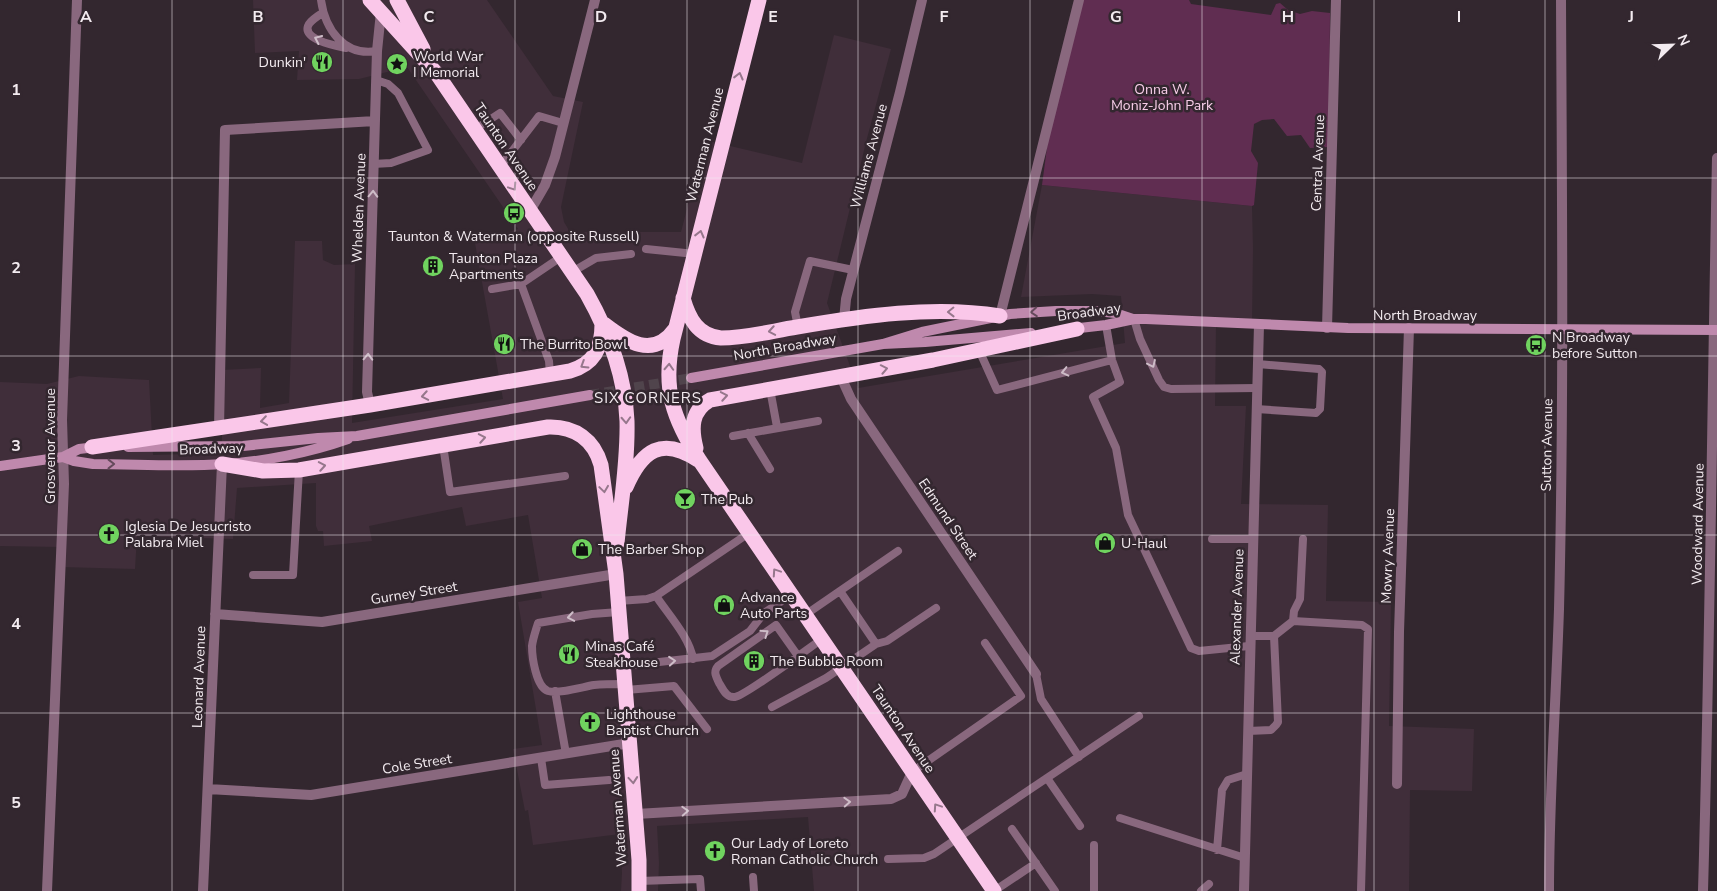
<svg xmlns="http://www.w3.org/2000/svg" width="1717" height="891" viewBox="0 0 1717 891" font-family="'Nunito Sans',sans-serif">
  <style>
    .built { fill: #402e3a }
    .green { fill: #602d51 }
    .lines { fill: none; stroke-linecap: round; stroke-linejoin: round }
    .secondary-tunnel { stroke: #50444c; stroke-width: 10; stroke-dasharray: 10 5; stroke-linecap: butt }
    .lane { stroke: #89687e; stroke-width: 8 }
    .street { stroke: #89687e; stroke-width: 10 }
    .secondary { stroke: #bf89ad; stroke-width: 10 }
    .highway { stroke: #fac7e9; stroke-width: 15 }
    .oneway { stroke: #cebdc8 }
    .oneway2 { stroke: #96778c }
    .oneway3 { stroke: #64495b }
    .grid { fill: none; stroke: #f3ebf0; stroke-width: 1; stroke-opacity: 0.55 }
    .labels { text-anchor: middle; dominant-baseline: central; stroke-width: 5; stroke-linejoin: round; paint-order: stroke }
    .poi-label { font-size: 14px; fill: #f3ebf0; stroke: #33272f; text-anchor: start }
    .park-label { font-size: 14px; fill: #f7cde8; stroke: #33272f }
    .street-label { font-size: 14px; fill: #f3ebf0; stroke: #33272f }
    .neighbourhood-label { font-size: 15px; letter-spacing: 1px; fill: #f3ebf0; stroke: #33272f }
    .grid-label { font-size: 16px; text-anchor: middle; font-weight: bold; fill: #f3ebf0; stroke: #33272f; stroke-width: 5; stroke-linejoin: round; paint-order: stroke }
  </style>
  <rect width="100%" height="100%" fill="#33272f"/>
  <path class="built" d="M253,0H487L553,96L583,102L561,207L564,222L570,232H681L705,140L802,163L834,35L891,49L866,142L827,303L858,388L1125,343L1121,296L1092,294L1021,297L1042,185L1252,206L1253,249L1252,324L1216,323L1215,406H1246L1241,504L1328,505L1326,601L1391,602L1389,726L1474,729L1472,791L1410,790L1409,891H814L808,817L657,826L659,863L658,891H621L622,873L620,834L533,845L528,810L525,811L513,749L542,745L518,602L542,598L528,515L466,526L462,507L369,526L372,541L324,546L323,531H318L316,526V483L237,488L233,539L137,536L135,569L61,567V547L0,546V382L47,384L79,376L149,380L153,455L222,453V370L261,368L260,408L289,403L295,241H322L323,260L334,265L355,264L352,423L503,399L475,243L518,229L407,67L359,79L297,80L299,51L255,53Z"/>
  <path class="green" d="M1076,0H1189L1191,4L1271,15L1276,4L1280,3L1288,10L1300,14L1312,11L1330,13L1329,147L1310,148L1301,135L1287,136L1274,119L1262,120L1254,124L1251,151L1258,163L1254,205L1252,206L1042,185L1055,88Z"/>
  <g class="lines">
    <path class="secondary-tunnel" d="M590,395L691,378"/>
    <path class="lane" d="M321,0C325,29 344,57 377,51
      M323,12C319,16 310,20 308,26C303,40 337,46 346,48
      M474,130L500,113L521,140
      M373,164L391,163L428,150L398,93L388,84L376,80
      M500,167L539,116L563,123
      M646,249L695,254
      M572,272L596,258L631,254
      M492,289L521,284
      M1134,319L1140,339L1159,380L1164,387L1171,389L1257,388
      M1106,325L1112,360L1120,382L1093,397L1116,448L1128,515L1191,648L1199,651L1249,646
      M798,327L795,312L810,261L853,270
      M979,350L997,390L1112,360
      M550,374L549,361L521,284L561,257
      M770,389L777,427
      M1256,409L1316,413L1320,409L1322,372L1319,369L1258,364
      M748,433L770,469
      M733,436L818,421
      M443,445L450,492L565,476
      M1212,539H1252
      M253,575H293L299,470
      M656,596C668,614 690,638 693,659
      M618,601L647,599L656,596L749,533
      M619,612L592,614L538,623C536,630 533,638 532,646C532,657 536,687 548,691C559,694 582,687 594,685C604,684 615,684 625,684
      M805,615L898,551
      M1293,621L1294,611L1300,599L1303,539
      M1250,636H1274L1293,621L1362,625L1368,629L1361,891
      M876,644L887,641L936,608
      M798,656L776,625L718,666C713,672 716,676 719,683C723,689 726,698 735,697C745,696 809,648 822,639
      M624,666L712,656L750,631L764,613L791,595
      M1036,674L1041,699L1079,757
      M626,690L674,686L707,729
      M555,691L566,754
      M772,707L826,678L876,644L840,591
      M1248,731L1271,730L1276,725L1278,722L1274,636
      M541,758L545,785L609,780
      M912,772L1021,696L985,643
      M1047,778L1080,826
      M1120,818L1245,858
      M1012,829L1055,891
      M1217,850L1222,790L1228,780L1247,774
      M888,859L924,858L934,854L1139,716
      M753,877L754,891
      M639,881L700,879L701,891
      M994,891L1036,863
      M1094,891V845
      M1201,891L1209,884"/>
    <path class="street" d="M530,211L545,185L555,157L595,0
      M1000,316L1079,0
      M844,320L846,299L900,92L922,0
      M1327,328L1336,0
      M841,377L851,399L1036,674
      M370,405L367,392L377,51L381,12
      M219,428L225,130L375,121
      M215,614L322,622L616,574
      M1397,784L1399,632L1409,328
      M208,789L311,795L630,743
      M636,814L891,799L902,794L912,772
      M47,891L64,484L62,420L77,0
      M203,891L222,464
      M1244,891L1259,325
      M1549,891C1549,797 1556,703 1559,609C1564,406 1562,203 1561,0
      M1703,891C1710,647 1712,402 1717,158"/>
    <path class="secondary" d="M1071,329L1106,325L1134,319H1146L1348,328L1717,330
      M883,344L925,342L1031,333
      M691,378L883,344L922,332L1010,314L1056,311H1097L1115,313L1133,319
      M128,447L243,446L318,438L357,436L590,395
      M63,457L74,461L93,464C136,464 181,467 224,464C263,462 311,452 348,439
      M0,466L63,457L79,449L96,447"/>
    <path class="highway" d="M370,0L437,74L587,294C609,333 625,376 627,421C628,461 621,502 617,543
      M397,0L423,49
      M759,0L673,339C662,389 673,419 700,461L994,891
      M683,298C689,319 698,336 721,338C747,338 772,331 797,327C862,316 934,305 1000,316
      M604,324C626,341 653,360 675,329
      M92,447L370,405L570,371C594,364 602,348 602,324
      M696,448C691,428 691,411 710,400L933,360L1077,329
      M222,464L263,471L299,470L548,427C575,426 594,440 601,465L616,574L639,860V891
      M626,487C642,450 662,436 698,460"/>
  </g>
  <defs><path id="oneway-chevron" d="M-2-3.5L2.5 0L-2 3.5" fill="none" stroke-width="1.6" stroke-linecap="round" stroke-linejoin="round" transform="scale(1.25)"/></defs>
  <g class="oneway">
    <use href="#oneway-chevron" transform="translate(318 39) rotate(-155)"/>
    <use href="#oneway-chevron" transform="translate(373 194) rotate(-88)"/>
    <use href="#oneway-chevron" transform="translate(368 357) rotate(-88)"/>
    <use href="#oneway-chevron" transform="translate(1152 364) rotate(65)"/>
    <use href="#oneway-chevron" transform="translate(1065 372) rotate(167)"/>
    <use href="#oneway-chevron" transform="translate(571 617) rotate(170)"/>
    <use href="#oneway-chevron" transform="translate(765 633) rotate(-35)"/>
    <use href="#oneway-chevron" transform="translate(672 661) rotate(-5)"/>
    <use href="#oneway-chevron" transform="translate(847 802) rotate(-3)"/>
    <use href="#oneway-chevron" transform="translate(685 811) rotate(-3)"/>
  </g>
  <g class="oneway2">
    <use href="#oneway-chevron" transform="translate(739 76) rotate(-76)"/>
    <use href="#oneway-chevron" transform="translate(513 187) rotate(56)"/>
    <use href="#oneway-chevron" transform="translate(700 234) rotate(-76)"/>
    <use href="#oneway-chevron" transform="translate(951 312) rotate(179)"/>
    <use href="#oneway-chevron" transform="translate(772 331) rotate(170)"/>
    <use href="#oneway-chevron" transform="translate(584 365) rotate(148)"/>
    <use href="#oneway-chevron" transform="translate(669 367) rotate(-87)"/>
    <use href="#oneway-chevron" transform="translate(884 369) rotate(-11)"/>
    <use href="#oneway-chevron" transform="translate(425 396) rotate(170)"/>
    <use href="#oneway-chevron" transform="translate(724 396) rotate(-10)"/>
    <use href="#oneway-chevron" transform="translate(626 420) rotate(87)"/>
    <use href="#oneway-chevron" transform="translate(264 421) rotate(172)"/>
    <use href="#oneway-chevron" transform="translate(482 438) rotate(-10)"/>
    <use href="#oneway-chevron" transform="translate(322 466) rotate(-10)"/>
    <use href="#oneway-chevron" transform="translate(604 489) rotate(82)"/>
    <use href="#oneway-chevron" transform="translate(776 572) rotate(-124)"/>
    <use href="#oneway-chevron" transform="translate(633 780) rotate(85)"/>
    <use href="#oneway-chevron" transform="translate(937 807) rotate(-124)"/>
  </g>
  <g class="oneway3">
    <use href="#oneway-chevron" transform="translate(1034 312) rotate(176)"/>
    <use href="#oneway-chevron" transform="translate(111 464)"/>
  </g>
  <path class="grid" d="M172,0V891M343,0V891M515,0V891M687,0V891M858,0V891M1030,0V891M1202,0V891M1374,0V891M1545,0V891M0,178H1717M0,356H1717M0,535H1717M0,713H1717"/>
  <defs>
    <g id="restaurant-disc" transform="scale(1.125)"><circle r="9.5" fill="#70d35f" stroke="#33272f"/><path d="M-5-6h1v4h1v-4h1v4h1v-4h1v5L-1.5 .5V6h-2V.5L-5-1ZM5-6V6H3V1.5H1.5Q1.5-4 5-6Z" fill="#111"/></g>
    <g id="sight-disc" transform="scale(1.125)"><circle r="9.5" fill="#70d35f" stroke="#33272f"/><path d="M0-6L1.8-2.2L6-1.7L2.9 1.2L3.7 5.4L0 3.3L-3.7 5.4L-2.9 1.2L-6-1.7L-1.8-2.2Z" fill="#111"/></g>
    <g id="bus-disc" transform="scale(1.125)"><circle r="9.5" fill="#70d35f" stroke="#33272f"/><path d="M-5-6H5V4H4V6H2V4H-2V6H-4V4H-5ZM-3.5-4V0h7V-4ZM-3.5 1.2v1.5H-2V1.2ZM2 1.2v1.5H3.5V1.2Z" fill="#111"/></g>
    <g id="building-disc" transform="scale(1.125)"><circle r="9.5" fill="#70d35f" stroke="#33272f"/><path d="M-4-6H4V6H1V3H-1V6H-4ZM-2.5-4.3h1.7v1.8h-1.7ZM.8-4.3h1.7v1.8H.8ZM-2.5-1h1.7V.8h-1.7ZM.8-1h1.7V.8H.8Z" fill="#111"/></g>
    <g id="bar-disc" transform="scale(1.125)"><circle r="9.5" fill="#70d35f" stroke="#33272f"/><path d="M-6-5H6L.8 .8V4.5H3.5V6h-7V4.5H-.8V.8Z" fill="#111"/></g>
    <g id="church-disc" transform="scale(1.125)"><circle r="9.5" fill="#70d35f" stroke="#33272f"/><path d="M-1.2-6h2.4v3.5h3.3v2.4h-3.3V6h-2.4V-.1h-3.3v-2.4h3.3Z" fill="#111"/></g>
    <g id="shop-disc" transform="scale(1.125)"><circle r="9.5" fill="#70d35f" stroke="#33272f"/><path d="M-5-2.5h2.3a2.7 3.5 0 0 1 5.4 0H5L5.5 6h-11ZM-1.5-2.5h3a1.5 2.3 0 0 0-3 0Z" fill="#111"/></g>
  </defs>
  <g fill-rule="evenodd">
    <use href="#restaurant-disc" x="322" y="62"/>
    <use href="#sight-disc" x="397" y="64"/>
    <use href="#bus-disc" x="514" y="213"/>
    <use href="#building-disc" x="433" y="266"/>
    <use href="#restaurant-disc" x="504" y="344"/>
    <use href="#bus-disc" x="1536" y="345"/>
    <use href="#bar-disc" x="685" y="499"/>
    <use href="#church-disc" x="109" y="534"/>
    <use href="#shop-disc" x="1105" y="543"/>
    <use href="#shop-disc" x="582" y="549"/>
    <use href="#shop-disc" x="724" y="605"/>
    <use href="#restaurant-disc" x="569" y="654"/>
    <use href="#building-disc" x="754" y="661"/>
    <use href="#church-disc" x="590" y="722"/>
    <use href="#church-disc" x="715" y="851"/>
  </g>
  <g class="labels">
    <g class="poi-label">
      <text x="413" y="56">World War<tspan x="413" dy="16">I Memorial</tspan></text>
      <text x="306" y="62" text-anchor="end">Dunkin'</text>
      <text x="514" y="236" text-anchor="middle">Taunton &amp; Waterman (opposite Russell)</text>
      <text x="449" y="258">Taunton Plaza<tspan x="449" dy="16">Apartments</tspan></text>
      <text x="1552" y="337">N Broadway<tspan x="1552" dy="16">before Sutton</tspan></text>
      <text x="520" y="344">The Burrito Bowl</text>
      <text x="701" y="499">The Pub</text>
      <text x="125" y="526">Iglesia De Jesucristo<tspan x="125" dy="16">Palabra Miel</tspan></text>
      <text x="1121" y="543">U-Haul</text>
      <text x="598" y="549">The Barber Shop</text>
      <text x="740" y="597">Advance<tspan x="740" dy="16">Auto Parts</tspan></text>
      <text x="585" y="646">Minas Café<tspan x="585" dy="16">Steakhouse</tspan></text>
      <text x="770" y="661">The Bubble Room</text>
      <text x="606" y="714">Lighthouse<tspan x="606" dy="16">Baptist Church</tspan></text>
      <text x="731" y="843">Our Lady of Loreto<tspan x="731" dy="16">Roman Catholic Church</tspan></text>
    </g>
    <g class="park-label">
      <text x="1162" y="89">Onna W.<tspan x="1162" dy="16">Moniz-John Park</tspan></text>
    </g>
    <g class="street-label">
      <text transform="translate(705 145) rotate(-76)">Waterman Avenue</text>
      <text transform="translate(506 147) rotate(56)">Taunton Avenue</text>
      <text transform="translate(869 156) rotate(-75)">Williams Avenue</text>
      <text transform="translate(1318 163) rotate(-88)">Central Avenue</text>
      <text transform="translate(359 208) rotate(-88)">Whelden Avenue</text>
      <text transform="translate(1089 312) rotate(-8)">Broadway</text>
      <text x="1425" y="315">North Broadway</text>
      <text transform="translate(785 347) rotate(-10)">North Broadway</text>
      <text transform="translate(1547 445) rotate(-89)">Sutton Avenue</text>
      <text transform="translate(50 446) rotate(-90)">Grosvenor Avenue</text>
      <text transform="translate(211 449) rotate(-2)">Broadway</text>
      <text transform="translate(948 519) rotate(56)">Edmund Street</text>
      <text transform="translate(1698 524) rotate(-89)">Woodward Avenue</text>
      <text transform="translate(1388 556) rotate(-88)">Mowry Avenue</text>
      <text transform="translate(414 593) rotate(-9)">Gurney Street</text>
      <text transform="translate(1237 607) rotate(-88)">Alexander Avenue</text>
      <text transform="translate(199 677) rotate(-88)">Leonard Avenue</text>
      <text transform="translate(903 729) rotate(56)">Taunton Avenue</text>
      <text transform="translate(417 764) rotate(-9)">Cole Street</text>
      <text transform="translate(618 808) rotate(-94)">Waterman Avenue</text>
    </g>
    <g class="neighbourhood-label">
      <text x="648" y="398">SIX CORNERS</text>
    </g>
  </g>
  <g class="grid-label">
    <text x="86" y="22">A</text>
    <text x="258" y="22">B</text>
    <text x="429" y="22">C</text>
    <text x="601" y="22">D</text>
    <text x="773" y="22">E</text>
    <text x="944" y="22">F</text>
    <text x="1116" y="22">G</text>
    <text x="1288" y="22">H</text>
    <text x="1459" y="22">I</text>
    <text x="1631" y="22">J</text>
    <text x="16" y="95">1</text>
    <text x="16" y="273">2</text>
    <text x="16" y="451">3</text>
    <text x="16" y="629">4</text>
    <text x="16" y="808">5</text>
  </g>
  <g transform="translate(1672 45) rotate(67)" stroke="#33272f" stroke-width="4" paint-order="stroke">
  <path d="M0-4L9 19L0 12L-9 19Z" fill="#f3ebf0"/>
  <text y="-8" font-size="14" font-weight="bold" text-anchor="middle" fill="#f3ebf0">N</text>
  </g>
</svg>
